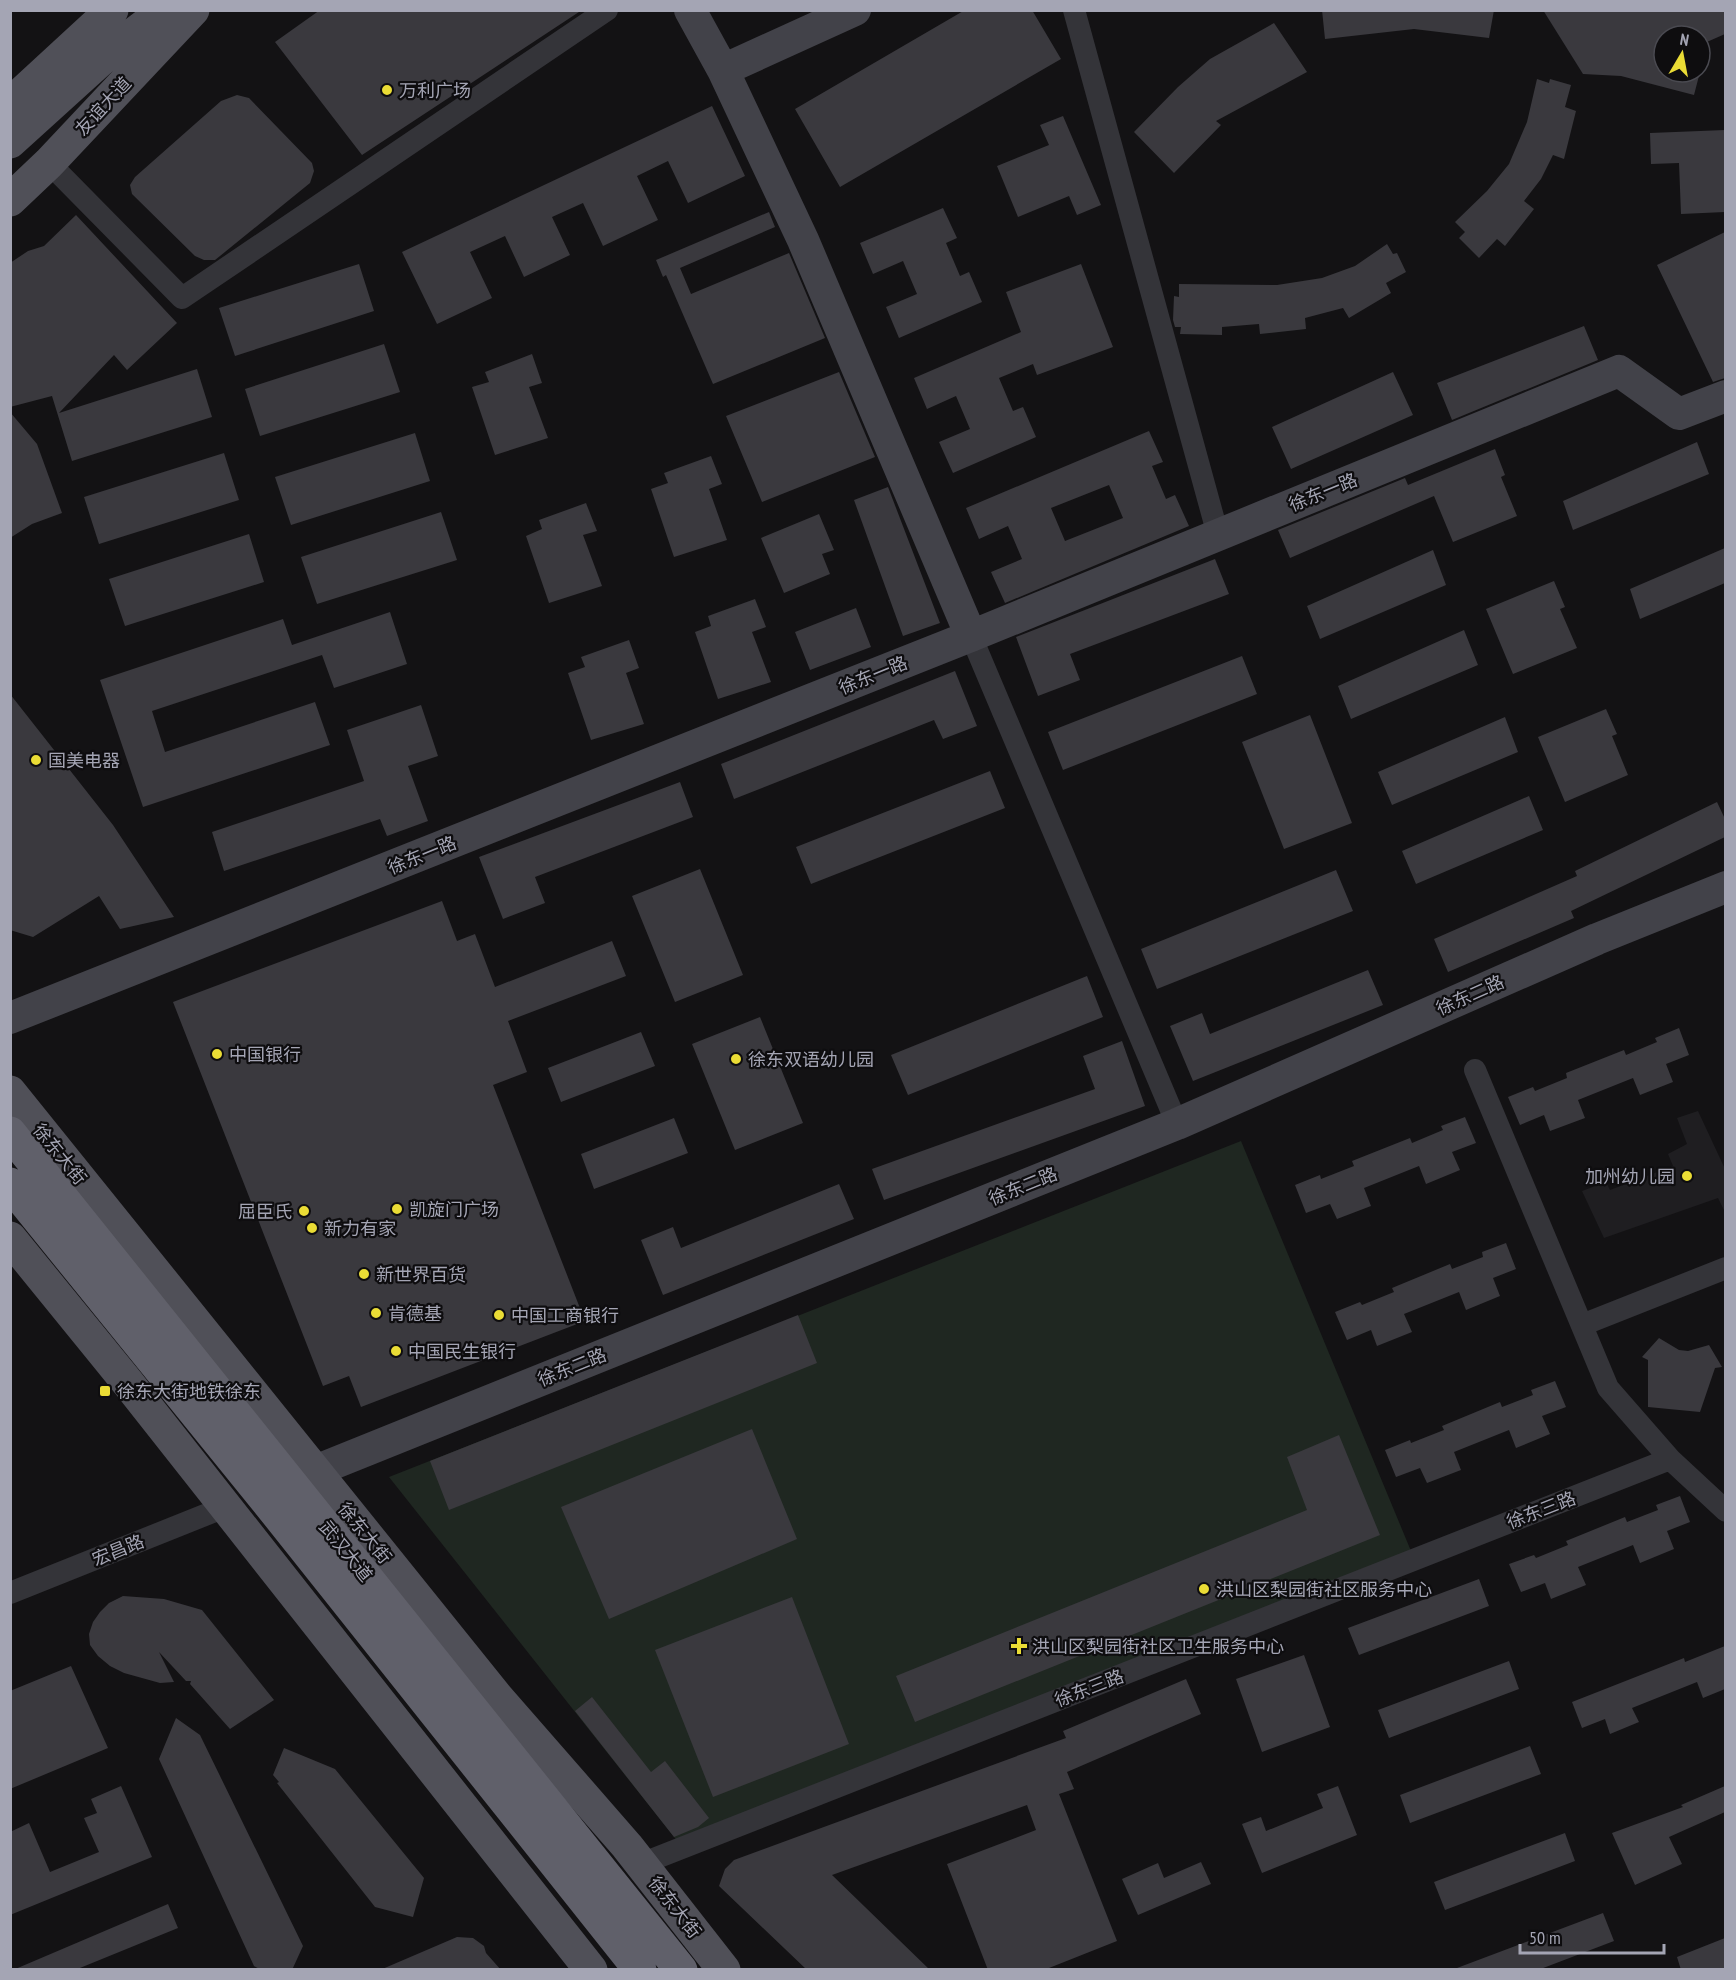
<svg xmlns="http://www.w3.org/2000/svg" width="1736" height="1980" viewBox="0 0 1736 1980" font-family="'PT Sans Narrow','Noto Sans SC',sans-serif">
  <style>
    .built { fill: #1f1e21 }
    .green { fill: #1f2721 }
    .building { fill: #3a393e; fill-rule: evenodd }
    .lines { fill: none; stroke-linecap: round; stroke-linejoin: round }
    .street { stroke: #343439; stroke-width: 22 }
    .secondary { stroke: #424249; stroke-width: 32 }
    .primary { stroke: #505058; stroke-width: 33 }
    .highway { stroke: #60606a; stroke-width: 33 }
    .poi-dot { fill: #eadc35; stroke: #0e0d0f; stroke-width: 2 }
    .labels { text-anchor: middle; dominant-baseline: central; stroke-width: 4.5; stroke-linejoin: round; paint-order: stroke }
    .poi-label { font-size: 18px; fill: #a4a5b4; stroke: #0e0d0f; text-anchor: start }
    .street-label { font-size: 18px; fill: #a4a5b4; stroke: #0e0d0f }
  </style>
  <rect width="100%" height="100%" fill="#131214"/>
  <path class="built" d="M1698,1111L1725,1169V1212L1718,1198L1604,1238L1582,1191L1606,1182L1610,1190L1673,1166L1668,1154L1687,1144L1677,1118Z"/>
  <path class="green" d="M1241,1141L1411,1551L678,1842L389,1477Z"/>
  <path class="building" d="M320,10H582L362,155L275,42Z
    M965,10H1032L1061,59L840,187L795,109Z
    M1322,10H1494L1489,38L1414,29L1325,39Z
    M1543,10H1725V34L1700,45V36H1664V72H1700L1694,95L1621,76L1583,74Z
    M1274,23L1307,72L1216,121L1221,125L1174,173L1134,132L1178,87L1210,59Z
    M1537,79L1549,83L1550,79L1571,85L1565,107L1576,111L1564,159L1553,155L1541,179L1524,201L1534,209L1505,246L1497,239L1479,258L1459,238L1465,232L1455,222L1487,191L1509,164L1527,122Z
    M237,95L249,98L312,163L314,171L310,183L220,256L215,260H204L195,256L132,194L130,185L135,177L221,101Z
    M712,106L745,176L688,203L668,161L637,176L658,220L603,246L583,203L552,217L570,255L524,277L505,236L470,252L492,298L437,324L402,252Z
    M1063,116L1101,205L1077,215L1069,196L1018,217L997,166L1049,145L1040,125Z
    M1725,130V212L1681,214L1679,163L1651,164L1650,133Z
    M943,208L957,238L946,243L960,276L969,272L982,302L899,338L886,307L917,294L903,261L873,274L860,243Z
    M769,212L775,227L680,268L691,294L789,253L825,338L713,384L666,275L663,277L656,260Z
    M76,215L177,323L127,370L114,355L59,413L197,369L212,417L72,461L52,396L10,407V263L28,251L44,246Z
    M1725,232V378L1713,382L1657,265Z
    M1387,244L1393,254L1397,253L1406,272L1386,283L1391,293L1349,318L1343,308L1305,318L1306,329L1260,334L1259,324L1222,327V335L1180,334L1181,327H1175L1173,320L1174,296L1179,297V284L1277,285L1322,278L1355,266Z
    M359,264L374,311L235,356L219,308Z
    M1081,264L1113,347L1037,375L1033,364L999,378L1013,411L1023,407L1036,437L953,473L939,442L970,429L956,396L927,409L914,378L1021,332L1006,292Z
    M1584,326L1598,360L1452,420L1437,383Z
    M384,344L400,392L260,436L245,389Z
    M532,354L542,383L529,387L548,438L495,455L472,387L489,382L485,372Z
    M839,372L875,457L762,502L726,416Z
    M1393,372L1413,415L1291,469L1272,427Z
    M10,412L37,444L62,513L32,524L10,538Z
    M1149,431L1163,462L1152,466L1166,499L1175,495L1189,526L1005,603L991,572L1022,559L1008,526L979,539L966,508ZM1109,485L1123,518L1065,541L1051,508Z
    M415,433L430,481L291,525L275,477Z
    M1697,442L1709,474L1573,530L1563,501Z
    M1495,449L1505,475L1501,477L1517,516L1453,542L1434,496L1290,558L1278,530L1405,478L1408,485Z
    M224,453L239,500L99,544L84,497Z
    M711,456L722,484L709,489L727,540L674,557L651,489L668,483L664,473Z
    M888,487L940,623L903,636L854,500Z
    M586,503L597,531L583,535L602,586L549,603L526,536L542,529L539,520Z
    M441,512L457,560L317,604L301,557Z
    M819,514L834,550L822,554L830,574L784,593L761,538Z
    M249,534L264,582L125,626L109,579Z
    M1725,548V583L1640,619L1630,589Z
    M1433,550L1446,585L1320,639L1307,606Z
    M1215,559L1229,594L1070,654L1080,680L1038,696L1016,637Z
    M1554,581L1565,607L1560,609L1577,648L1513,674L1486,609Z
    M755,599L766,627L752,632L771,682L718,699L695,632L711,626L708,616Z
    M856,608L871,647L810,670L795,632Z
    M390,612L407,664L334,688L322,655L152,711L165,752L315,702L330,745L143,807L100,680L283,619L292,645Z
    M1464,630L1478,665L1351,719L1338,686Z
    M629,640L639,668L626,673L644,724L591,740L568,673L585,667L581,657Z
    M1242,656L1257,694L1063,770L1048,732Z
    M955,671L977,726L943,739L934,720L734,799L721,764Z
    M10,694L113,825L174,917L120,929L99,896L33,937L10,930Z
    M421,705L438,756L408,766L428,821L387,836L380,819L224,871L212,832L364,781L347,730Z
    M1606,709L1617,734L1612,736L1628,775L1565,802L1538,737Z
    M1310,715L1352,823L1284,849L1242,742Z
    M1505,717L1518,752L1392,805L1378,772Z
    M990,771L1005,808L811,884L796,847Z
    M680,782L693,817L535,877L545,903L503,919L479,857Z
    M1529,796L1543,830L1416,884L1402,851Z
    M1717,802L1725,819V837L1571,911L1574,918L1448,972L1434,939L1577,876L1575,871Z
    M700,869L743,975L675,1002L632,896Z
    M1336,870L1353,911L1157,989L1141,949Z
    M442,901L457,941L475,934L495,987L612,941L626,976L508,1021L527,1072L493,1085L585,1321L361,1407L349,1376L323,1386L173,1002Z
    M1368,970L1383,1005L1193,1081L1170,1026L1202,1013L1210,1034Z
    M1087,976L1103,1017L908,1095L891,1055Z
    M760,1017L803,1123L735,1150L692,1044Z
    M1679,1028L1689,1055L1666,1064L1673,1082L1640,1095L1633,1078L1578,1100L1585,1118L1550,1131L1544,1115L1520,1125L1508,1097L1533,1087L1535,1091L1567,1078L1566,1073L1624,1050L1626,1055L1657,1042L1655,1038Z
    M641,1032L655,1066L561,1102L548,1068Z
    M1122,1041L1145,1106L884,1200L872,1169L1095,1089L1083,1056Z
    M1465,1117L1476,1143L1452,1152L1460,1170L1426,1184L1419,1166L1364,1188L1371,1206L1337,1219L1330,1204L1306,1213L1295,1185L1320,1175L1321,1179L1354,1166L1352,1161L1410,1138L1412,1143L1443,1130L1441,1126Z
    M674,1118L688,1153L594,1189L581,1154Z
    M839,1184L854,1219L663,1295L641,1240L673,1227L681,1248Z
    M1506,1243L1516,1269L1493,1278L1500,1296L1466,1310L1459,1292L1404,1314L1412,1332L1377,1346L1371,1330L1347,1340L1335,1312L1360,1302L1362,1305L1394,1292L1392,1288L1450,1264L1452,1269L1483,1257L1482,1252Z
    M798,1315L817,1363L449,1510L430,1461Z
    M1659,1338L1679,1350L1688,1351L1709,1345L1722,1367L1715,1368L1700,1412L1648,1407V1360L1642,1357Z
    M1555,1381L1566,1407L1542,1416L1550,1434L1516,1448L1509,1430L1454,1452L1461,1470L1427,1483L1420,1468L1396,1477L1385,1450L1410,1440L1411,1443L1444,1430L1442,1426L1500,1402L1502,1407L1533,1395L1531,1390Z
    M752,1429L797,1539L609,1619L561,1507Z
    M1339,1435L1380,1535L915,1722L896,1676L1307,1510L1287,1457Z
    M1680,1496L1690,1522L1667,1531L1674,1549L1640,1563L1633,1545L1578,1567L1586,1585L1551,1599L1545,1583L1521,1592L1509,1564L1534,1555L1536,1558L1568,1545L1566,1541L1625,1517L1627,1522L1658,1510L1656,1505Z
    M1479,1579L1489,1606L1359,1655L1348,1628Z
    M123,1596L164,1599L202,1610L274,1700L230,1729L190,1684L191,1681H186L159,1652L174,1682L160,1683L124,1673L110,1666L98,1656L90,1645L89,1634L93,1622L100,1612L109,1603Z
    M792,1597L849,1744L713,1797L655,1650Z
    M1725,1646V1689L1703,1698L1697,1682L1632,1708L1639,1722L1610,1734L1605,1719L1582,1728L1572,1702L1684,1658L1685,1662Z
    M1304,1655L1330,1727L1262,1752L1236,1679Z
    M1509,1661L1519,1689L1389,1738L1378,1710Z
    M71,1666L108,1748L10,1789V1691Z
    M1186,1679L1201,1714L1067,1772L1074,1789L1059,1794L1117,1941L1044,1970H988L947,1864L1036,1830L1027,1805L832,1875L930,1970H807L719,1886L725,1869L734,1860L1066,1738L1063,1731Z
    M592,1697L651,1772L665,1761L709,1818L698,1827L674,1837L575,1711Z
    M176,1718L200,1735L303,1946L292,1970H261L254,1966L159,1759Z
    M1530,1746L1541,1774L1410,1823L1400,1795Z
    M284,1748L335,1769L424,1878L413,1917L375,1907L277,1783L279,1782L273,1775Z
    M121,1786L152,1857L10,1915V1832L29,1823L50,1872L99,1852L84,1818L97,1813L91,1799Z
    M1338,1786L1357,1835L1262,1873L1242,1824L1261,1817L1266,1831L1323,1808L1317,1794Z
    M1725,1786V1812L1669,1837L1682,1864L1635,1885L1612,1833L1683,1807L1681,1805Z
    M1565,1833L1575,1861L1445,1910L1434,1882Z
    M1201,1862L1211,1884L1138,1915L1122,1879L1158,1863L1164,1878Z
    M168,1904L178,1928L75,1970H13Z
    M1603,1913L1614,1941L1538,1970H1457V1968Z
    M457,1937L473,1938L484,1946L486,1953L501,1970H380Z
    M1725,1938V1970H1681L1677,1957Z"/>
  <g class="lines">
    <path class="street" d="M1074,10L1218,535
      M49,163L182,298L607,10
      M971,636L1177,1124
      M1475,1070L1608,1388L1670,1459L1726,1511
      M1582,1325L1726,1268
      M10,1593L225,1507
      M641,1864L1670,1459"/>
    <path class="secondary" d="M690,10L723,70L803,240L971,636
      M723,70L855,10
      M10,1018L971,636L1619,371L1679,414L1726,396
      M315,1471L1177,1124L1597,939L1726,887"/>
    <path class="primary" d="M10,104L112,10
      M10,142L106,55L165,10
      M10,200L49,163L193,10
      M10,1092L497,1697L627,1846L724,1970
      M10,1238L128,1383L591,1970"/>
    <path class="highway" d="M10,1133L681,1970
      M10,1184L270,1505L640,1970"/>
  </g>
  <g class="poi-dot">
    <circle cx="387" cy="90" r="6"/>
    <circle cx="36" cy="760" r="6"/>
    <circle cx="217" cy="1054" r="6"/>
    <circle cx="736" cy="1059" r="6"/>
    <circle cx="1687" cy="1176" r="6"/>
    <circle cx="397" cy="1209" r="6"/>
    <circle cx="304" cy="1211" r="6"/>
    <circle cx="312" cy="1228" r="6"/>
    <circle cx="364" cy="1274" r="6"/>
    <circle cx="376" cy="1313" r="6"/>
    <circle cx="499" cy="1315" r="6"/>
    <circle cx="396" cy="1351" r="6"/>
    <rect x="99" y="1385" width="12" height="12" rx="3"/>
    <circle cx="1204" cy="1589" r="6"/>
    <path d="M1016 1637h6v6h6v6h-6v6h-6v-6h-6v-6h6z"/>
  </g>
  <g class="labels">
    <g class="poi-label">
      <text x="399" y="90">万利广场</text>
      <text x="48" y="760">国美电器</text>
      <text x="229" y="1054">中国银行</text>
      <text x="748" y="1059">徐东双语幼儿园</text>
      <text x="1675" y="1176" text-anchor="end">加州幼儿园</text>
      <text x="409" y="1209">凯旋门广场</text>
      <text x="292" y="1211" text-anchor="end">屈臣氏</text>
      <text x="324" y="1228">新力有家</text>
      <text x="376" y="1274">新世界百货</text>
      <text x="388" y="1313">肯德基</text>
      <text x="511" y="1315">中国工商银行</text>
      <text x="408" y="1351">中国民生银行</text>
      <text x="117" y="1391">徐东大街地铁徐东</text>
      <text x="1216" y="1589">洪山区梨园街社区服务中心</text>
      <text x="1032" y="1646">洪山区梨园街社区卫生服务中心</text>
    </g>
    <g class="street-label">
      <text transform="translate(103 106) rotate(-47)">友谊大道</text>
      <text transform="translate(1323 492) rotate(-22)">徐东一路</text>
      <text transform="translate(873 675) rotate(-22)">徐东一路</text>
      <text transform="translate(422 855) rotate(-22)">徐东一路</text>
      <text transform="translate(1470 995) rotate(-24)">徐东二路</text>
      <text transform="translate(60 1154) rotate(51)">徐东大街</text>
      <text transform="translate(1023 1186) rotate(-22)">徐东二路</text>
      <text transform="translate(572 1367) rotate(-22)">徐东二路</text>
      <text transform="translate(1541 1510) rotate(-21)">徐东三路</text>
      <text transform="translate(365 1533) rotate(51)">徐东大街</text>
      <text transform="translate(118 1550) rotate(-22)">宏昌路</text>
      <text transform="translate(346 1551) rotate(51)">武汉大道</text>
      <text transform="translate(1089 1688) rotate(-21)">徐东三路</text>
      <text transform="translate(675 1907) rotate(52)">徐东大街</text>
    </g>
  </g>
  <rect width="1736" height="1980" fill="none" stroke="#a4a5b4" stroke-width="24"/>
  <g transform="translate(1682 54) rotate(10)"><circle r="28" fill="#0e0d0f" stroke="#4a4a51" stroke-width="1.5"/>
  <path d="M0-4.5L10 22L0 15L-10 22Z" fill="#eadc35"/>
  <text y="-9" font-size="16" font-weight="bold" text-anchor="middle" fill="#a4a5b4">N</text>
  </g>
  <path d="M1520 1944v9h144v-9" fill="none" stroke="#a4a5b4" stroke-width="3"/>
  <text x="1529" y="1944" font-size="18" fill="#a4a5b4" stroke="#0e0d0f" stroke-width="4.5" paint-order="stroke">50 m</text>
</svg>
